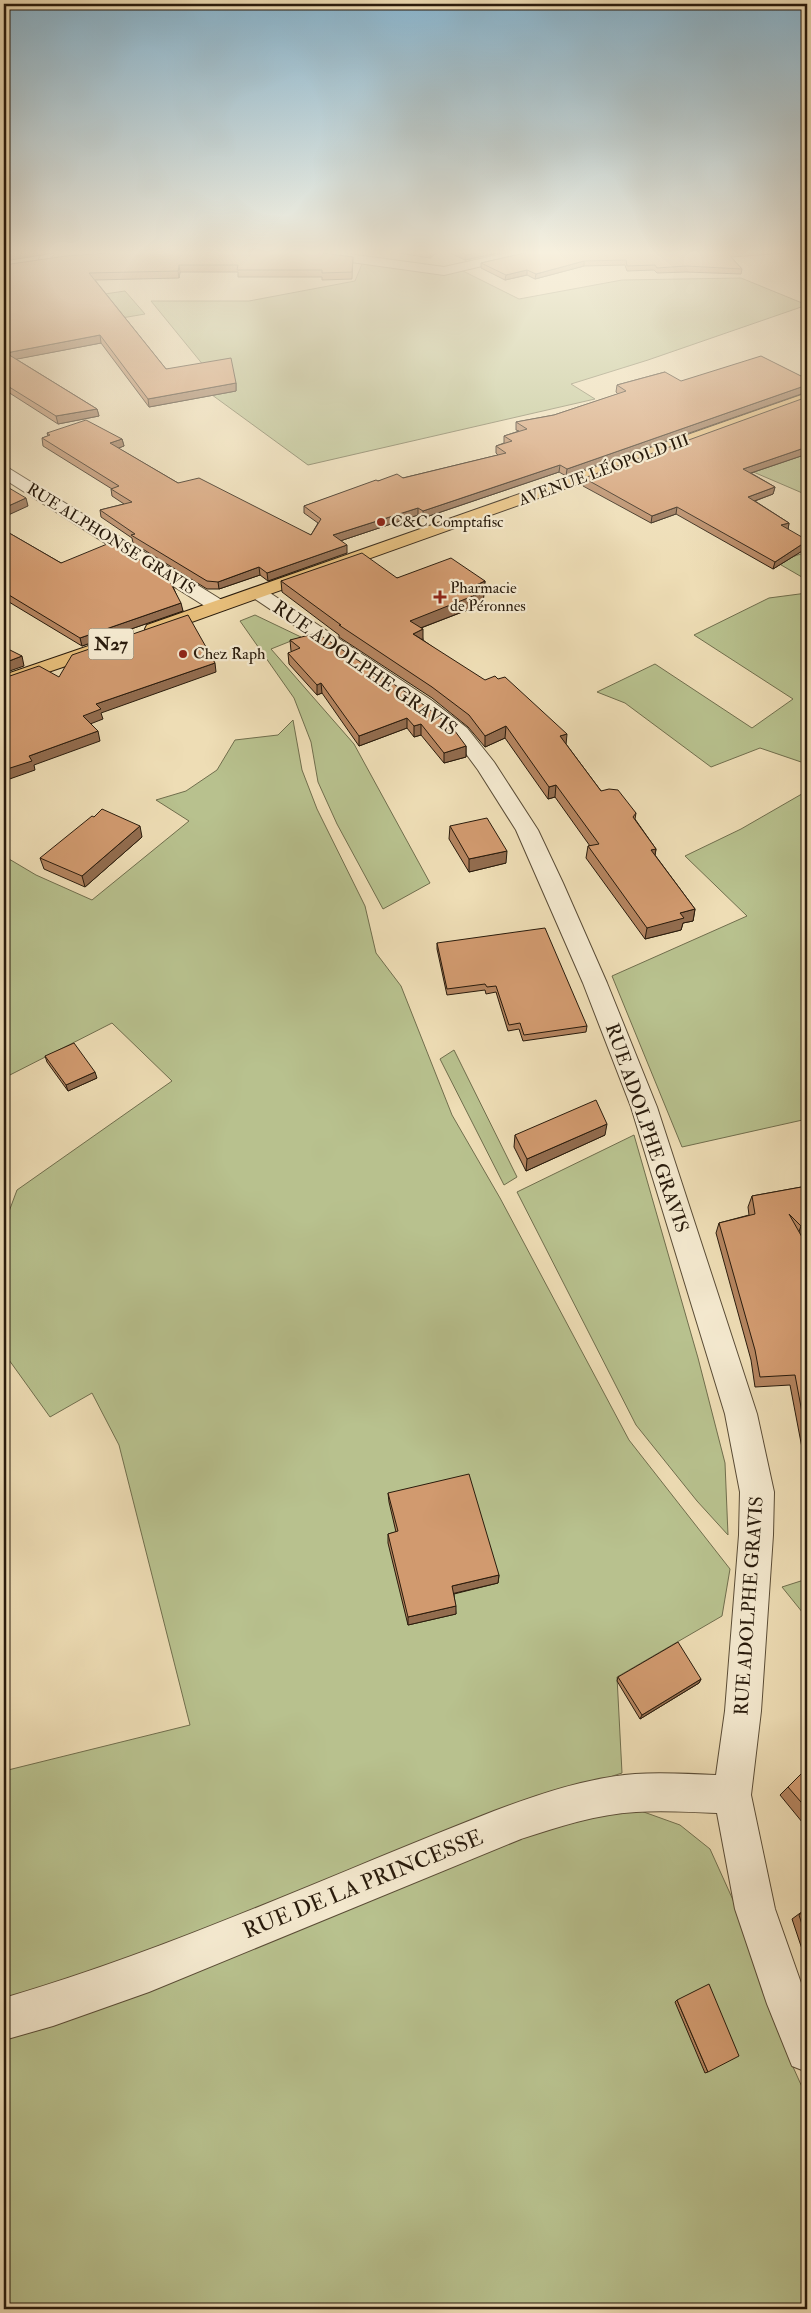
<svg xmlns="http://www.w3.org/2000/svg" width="811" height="2313" viewBox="0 0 811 2313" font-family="'IM FELL Double Pica',serif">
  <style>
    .green { fill: #b8c18e; stroke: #706e4d }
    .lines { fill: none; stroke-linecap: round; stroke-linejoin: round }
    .minor-casing { stroke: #5a4c36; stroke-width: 2 }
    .primary-casing { stroke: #291b0c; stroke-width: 2 }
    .minor { fill: #f4e9cf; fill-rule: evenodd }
    .primary { fill: #e7be7a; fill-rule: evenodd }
    .wall { fill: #b4845f; stroke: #291b0c }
    .shaded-wall { fill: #926c4e; stroke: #291b0c }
    .building { fill: #d19a6f; stroke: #291b0c }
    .poi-dot { fill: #8f2418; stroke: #f4e9cf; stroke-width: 2 }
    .labels { text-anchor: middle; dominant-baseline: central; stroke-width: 4.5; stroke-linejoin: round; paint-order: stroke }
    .far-street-label { font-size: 16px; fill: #291b0c; stroke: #f4e9cf }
    .far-poi-label { font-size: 16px; fill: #291b0c; stroke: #f4e9cf; text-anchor: start }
    .shield { fill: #f4e9cf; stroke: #665946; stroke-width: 1 }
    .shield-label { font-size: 18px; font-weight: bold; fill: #291b0c }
    .street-label { font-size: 19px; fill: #291b0c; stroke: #f4e9cf }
    .near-street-label { font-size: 22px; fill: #291b0c; stroke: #f4e9cf }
  </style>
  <rect width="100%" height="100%" fill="#eeddb5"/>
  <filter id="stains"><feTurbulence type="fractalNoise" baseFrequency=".004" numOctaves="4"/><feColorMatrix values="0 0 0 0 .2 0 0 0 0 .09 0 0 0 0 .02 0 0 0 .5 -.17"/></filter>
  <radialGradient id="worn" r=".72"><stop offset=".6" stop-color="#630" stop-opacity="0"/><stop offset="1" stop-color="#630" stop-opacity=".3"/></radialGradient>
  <path class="green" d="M364,259L459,269L519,299L622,280L741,278L807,305L648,360L571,384L595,399L308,465L208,392L213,377L151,301H249L355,281Z
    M125,291L145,314L110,320L91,296Z
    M807,454V495L751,471Z
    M807,552V580L776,562Z
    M807,593V764L760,748L711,767L625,703L597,692L655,664L752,728L793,699L694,635L769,598Z
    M255,615L301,637L271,649L354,744L430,883L383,909L337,824L318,782L311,742L294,698L240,621Z
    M293,720L302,770L317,809L365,906L376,953L401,986L452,1115L500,1198L629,1440L730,1569L722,1616L617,1677L622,1773L469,1822L353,1876L53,1988L4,2001V1771L190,1725L119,1445L92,1393L50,1417L4,1353V1225L17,1190L172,1081L112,1023L4,1078V856L36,875L92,900L189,821L156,800L186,791L217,770L235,740L278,735Z
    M807,791V1119L682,1147L612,976L747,916L685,856L741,829Z
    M454,1050L517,1177L504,1185L440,1059Z
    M634,1135L698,1358L725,1463L728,1535L697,1501L636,1425L517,1192Z
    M807,1579V1618L782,1587Z
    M641,1811L680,1825L710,1849L738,1911L789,2058L807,2098V2309H4V2039L47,2028L419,1873L581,1817Z"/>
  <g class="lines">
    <g class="minor-casing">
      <path id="minor" d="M44,250H56L49,262H41L39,259Z
        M247,250H319L444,267L520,250H540L538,253L444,275L315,257L253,254Z
        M4,467L10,469L225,602L227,606L225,610H211L4,479Z
        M258,588L264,589L431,700L467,728L494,762L538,830L563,883L607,983L657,1107L757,1414L774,1492L773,1535L761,1711L751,1795L775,1909L807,2000V2072L792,2066L767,2004L735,1909L717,1813C690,1812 663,1810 636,1812C597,1814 558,1827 521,1839L149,1992L53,2026L4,2040V1998C174,1948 330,1875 494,1811C539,1794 586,1778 635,1774C662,1772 689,1774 716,1775L725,1711L739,1535L740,1492L725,1414L631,1107L583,983L516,830L478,770L453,736L417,708L252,597L249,593L252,589Z"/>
    </g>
    <g class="primary-casing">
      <path id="primary" d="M807,393V402L161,633L154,635L147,633L145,629L147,625Z
        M106,640L113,642L116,646L113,650L4,687V675Z"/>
    </g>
    <use href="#minor" class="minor"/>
    <use href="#primary" class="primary"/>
  </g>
  <path class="wall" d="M4,250H88L67,251Z
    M331,250H354V253Z
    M381,250H440L430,258Z
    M444,250H512L465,260Z
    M538,250H801V252L731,257L742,269L741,274L686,272L657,273L654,270L627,271L625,265L584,266L535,279L527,275L505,280L481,268V263Z
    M353,257L352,279L322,280V277H238V272H180L179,278L95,280L166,369L236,383V391L149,407L101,343L16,359L97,409L99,416L58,424L8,392L4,393V265Z
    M807,304V313L803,311L804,305Z
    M665,372L566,476L559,472L423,518L418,515L340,541L347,553L268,581L260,575L219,589H207L133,543L132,538L101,517L100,510L124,504L112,496L111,489H112L43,446L42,438L48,436L47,433L122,439L124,446L118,448L178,483L311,535L318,523L304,513V506L378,481L403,478L498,455L496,453V446L504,443V436L519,431L516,430V422L554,415L618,394L616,392L617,385Z
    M807,454L751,473L775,487L773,494L755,501L789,523L788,529L807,548L773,569L676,514L651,523L583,486L584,478Z
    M4,530L61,563L171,580L172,584L183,611L82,646L4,599Z
    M397,578L485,581L483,604L421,628L423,640L566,744L601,791L636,813L635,819L656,849L655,855L695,909L693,921L683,923L681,930L645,939L586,858L588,846H590L555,797L548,799L505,738L485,747L468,727L432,698L339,637V635L282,592L281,581Z
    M290,640L466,746V757L444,763L421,735L414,737L407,728L359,746L322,693L317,695L289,664L288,653L292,652L291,651Z
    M450,826L506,863L469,872L449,839Z
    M142,837L85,887L44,869L40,858Z
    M437,943L587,1026L586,1032L523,1041L519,1029L508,1031L496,992L486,994L485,990L447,995L437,949Z
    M45,1056L97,1078L68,1091L47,1062Z
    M515,1135H605L526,1171L514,1147Z
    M807,1186V1234L801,1236L807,1246V1474L790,1385L755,1387L751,1360L716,1233L719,1223L749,1215L748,1207L752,1196Z
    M388,1493L499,1575L498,1583L454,1594L456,1614L408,1625L388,1543V1534L396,1532L389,1502Z
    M618,1677L701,1679L699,1683L640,1719L617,1681Z
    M807,1768V1828L780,1795Z
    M807,1908V1964L792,1919Z
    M677,2000L708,2072L705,2073L675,2002Z"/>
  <path class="shaded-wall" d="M28,250H67V251L4,261V253Z
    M432,250H440L430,258V251Z
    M490,250H512L465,260L466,255Z
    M584,261V266L535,279L536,274Z
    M179,265L180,272L179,278L178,271Z
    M527,270V275L505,280L506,275Z
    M100,335L101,343L7,361L6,353Z
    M236,383V391L149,407L148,399Z
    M4,385H6L8,392L4,393Z
    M807,385V392L566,476L567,469Z
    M97,409L99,416L58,424L56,416Z
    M122,439L124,446L111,451L110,443Z
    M807,447V454L742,476L743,469Z
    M560,465L559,472L423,518V511Z
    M775,487L773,494L746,504L748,497Z
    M26,498L28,506L4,517V508Z
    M677,507L676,514L651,523L652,516Z
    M418,508V515L334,543L333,535Z
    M789,523L788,530L781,525Z
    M807,541V548L773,569L775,562Z
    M347,545V553L268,581L267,573Z
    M259,567L260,575L219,589L218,582Z
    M485,581L483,604L410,632V621L474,586Z
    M181,603L183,611L82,646L80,638Z
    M423,629V640L413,634Z
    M22,656L24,666L4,673V663Z
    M215,663L216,672L101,713L103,719L85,726L83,716L96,704Z
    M321,683L322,693L317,695V685Z
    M407,718V728L359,746V736Z
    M421,724V735L414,737V726Z
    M506,726L505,738L485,747V736Z
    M98,731L100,741L34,765L35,770L4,781V770L29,756Z
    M567,734L566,745L560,736Z
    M466,746V757L444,763V753Z
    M556,785L555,797L548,799L549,787Z
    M140,826L142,837L85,887L82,876Z
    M656,849L654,861L651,850Z
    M507,851L506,863L469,872V859Z
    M695,909L693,921L683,923L681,930L645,939L647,928L680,913Z
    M95,1072L97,1078L68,1091L66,1085Z
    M607,1124L605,1135L526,1171L527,1159Z
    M807,1224V1234L797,1237L801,1226Z
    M499,1575L498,1583L451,1594L452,1586Z
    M456,1606V1614L408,1625V1617Z
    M701,1679L699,1683L640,1719L642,1715Z"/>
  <path class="building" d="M4,250H28L4,253Z
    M153,250H270L314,252L353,257L352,272L322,273V270H237L238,265H179L178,271L89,273L166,369L231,358L236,383L148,399L100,335L6,353L97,409L56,416L6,385H4V265L66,256Z
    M421,250H432L430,251Z
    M455,250H490L466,255Z
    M538,250H757L726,252L742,269L686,266L657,268L655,265L627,266L626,260L584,261L536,274L527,270L506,275L481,263Z
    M761,356L807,379V385L567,469L560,465L423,511L418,508L333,535L347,545L267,573L259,567L218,582L207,581L131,535L135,534L100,510L132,502L111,489L119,486L42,438L50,435L47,433L86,420L122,439L110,443L178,483L199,478L311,535L321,519L304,506L376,480L378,481L397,474L403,478L506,453L496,446L512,441L504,436L527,429L516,422L554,415L626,391L617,385L665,372L681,381Z
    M807,397V447L743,469L775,487L748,497L789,523L781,525L807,540V541L775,562L677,507L652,516L584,478Z
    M4,485L26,498L4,508Z
    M4,530L61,563L112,542L171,580H169L181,603L80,638L4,592Z
    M362,553L397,578L451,558L485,581L474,586L483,592L410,621L423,629L413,634L485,680L495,676L498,679L505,677L567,734L560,736L601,791L609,789L618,790L636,813L633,817L656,849L651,850L695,909L680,913L684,918L647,928L588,846L599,844L556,785L549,787L506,726L485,736L469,715L432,687L339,625H341L281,581Z
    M188,615L215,663L96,704L101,709L83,716L98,731L29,756L32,761L4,770V678L39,666L59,677L72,655Z
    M317,633L416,699L452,727L466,746L444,753L421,724L414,726L407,718L359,736L321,683L317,685L288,653L300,648L290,640Z
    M4,647L22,656L4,663Z
    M102,809L140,826L82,876L40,858L92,816L94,817Z
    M487,818L507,851L469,859L450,826Z
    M545,928L587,1026L524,1035L520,1023L509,1025L496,986L487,987L485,984L447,989L437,943Z
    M74,1043L95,1072L66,1085L45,1056Z
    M596,1100L607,1124L527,1159L515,1135Z
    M807,1186V1224L801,1226L789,1214L807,1246V1439L795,1375L760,1377L755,1350L719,1223L755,1214L752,1196Z
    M469,1474L499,1575L452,1586L456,1606L408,1617L388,1534L398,1531L388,1493Z
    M678,1642L701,1679L642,1715L618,1677Z
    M807,1768V1809L788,1787Z
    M807,1909V1940L799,1915Z
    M709,1984L739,2056L708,2072L677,2000Z"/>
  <linearGradient id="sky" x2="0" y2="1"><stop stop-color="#89b7d2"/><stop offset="0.44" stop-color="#f7f0de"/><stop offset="1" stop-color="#f7f0de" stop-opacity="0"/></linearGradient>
  <rect width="811" height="574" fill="url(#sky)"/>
  <g class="poi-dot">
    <circle cx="381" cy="522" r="5"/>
    <path d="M437.5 589.5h5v5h5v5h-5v5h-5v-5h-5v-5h5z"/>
    <circle cx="183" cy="654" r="5"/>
  </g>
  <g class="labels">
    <g class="far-street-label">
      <text transform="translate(604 470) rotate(-20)">AVENUE LÉOPOLD III</text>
      <text transform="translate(111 539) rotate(32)">RUE ALPHONSE GRAVIS</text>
    </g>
    <g class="far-poi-label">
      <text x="391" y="522">C&amp;C Comptafisc</text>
      <text x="450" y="588">Pharmacie<tspan x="450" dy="18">de Péronnes</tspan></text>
      <text x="193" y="654">Chez Raph</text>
    </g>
    <rect class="shield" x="88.5" y="628.5" width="45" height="31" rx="4"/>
    <g class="shield-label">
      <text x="111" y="644">N27</text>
    </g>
    <g class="street-label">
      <text transform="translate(365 668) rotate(35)">RUE ADOLPHE GRAVIS</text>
      <text transform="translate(647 1128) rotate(71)">RUE ADOLPHE GRAVIS</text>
      <text transform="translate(749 1606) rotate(-86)">RUE ADOLPHE GRAVIS</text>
    </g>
    <g class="near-street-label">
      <text transform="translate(363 1884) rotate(-22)">RUE DE LA PRINCESSE</text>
    </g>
  </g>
  <rect width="811" height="2313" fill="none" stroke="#eeddb5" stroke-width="20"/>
  <rect x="5" y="5" width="801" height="2303" fill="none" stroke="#291b0c" stroke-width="2.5"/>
  <rect x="10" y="10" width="791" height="2293" fill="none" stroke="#291b0c"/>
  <rect width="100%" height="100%" filter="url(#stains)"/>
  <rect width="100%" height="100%" fill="url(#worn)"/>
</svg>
